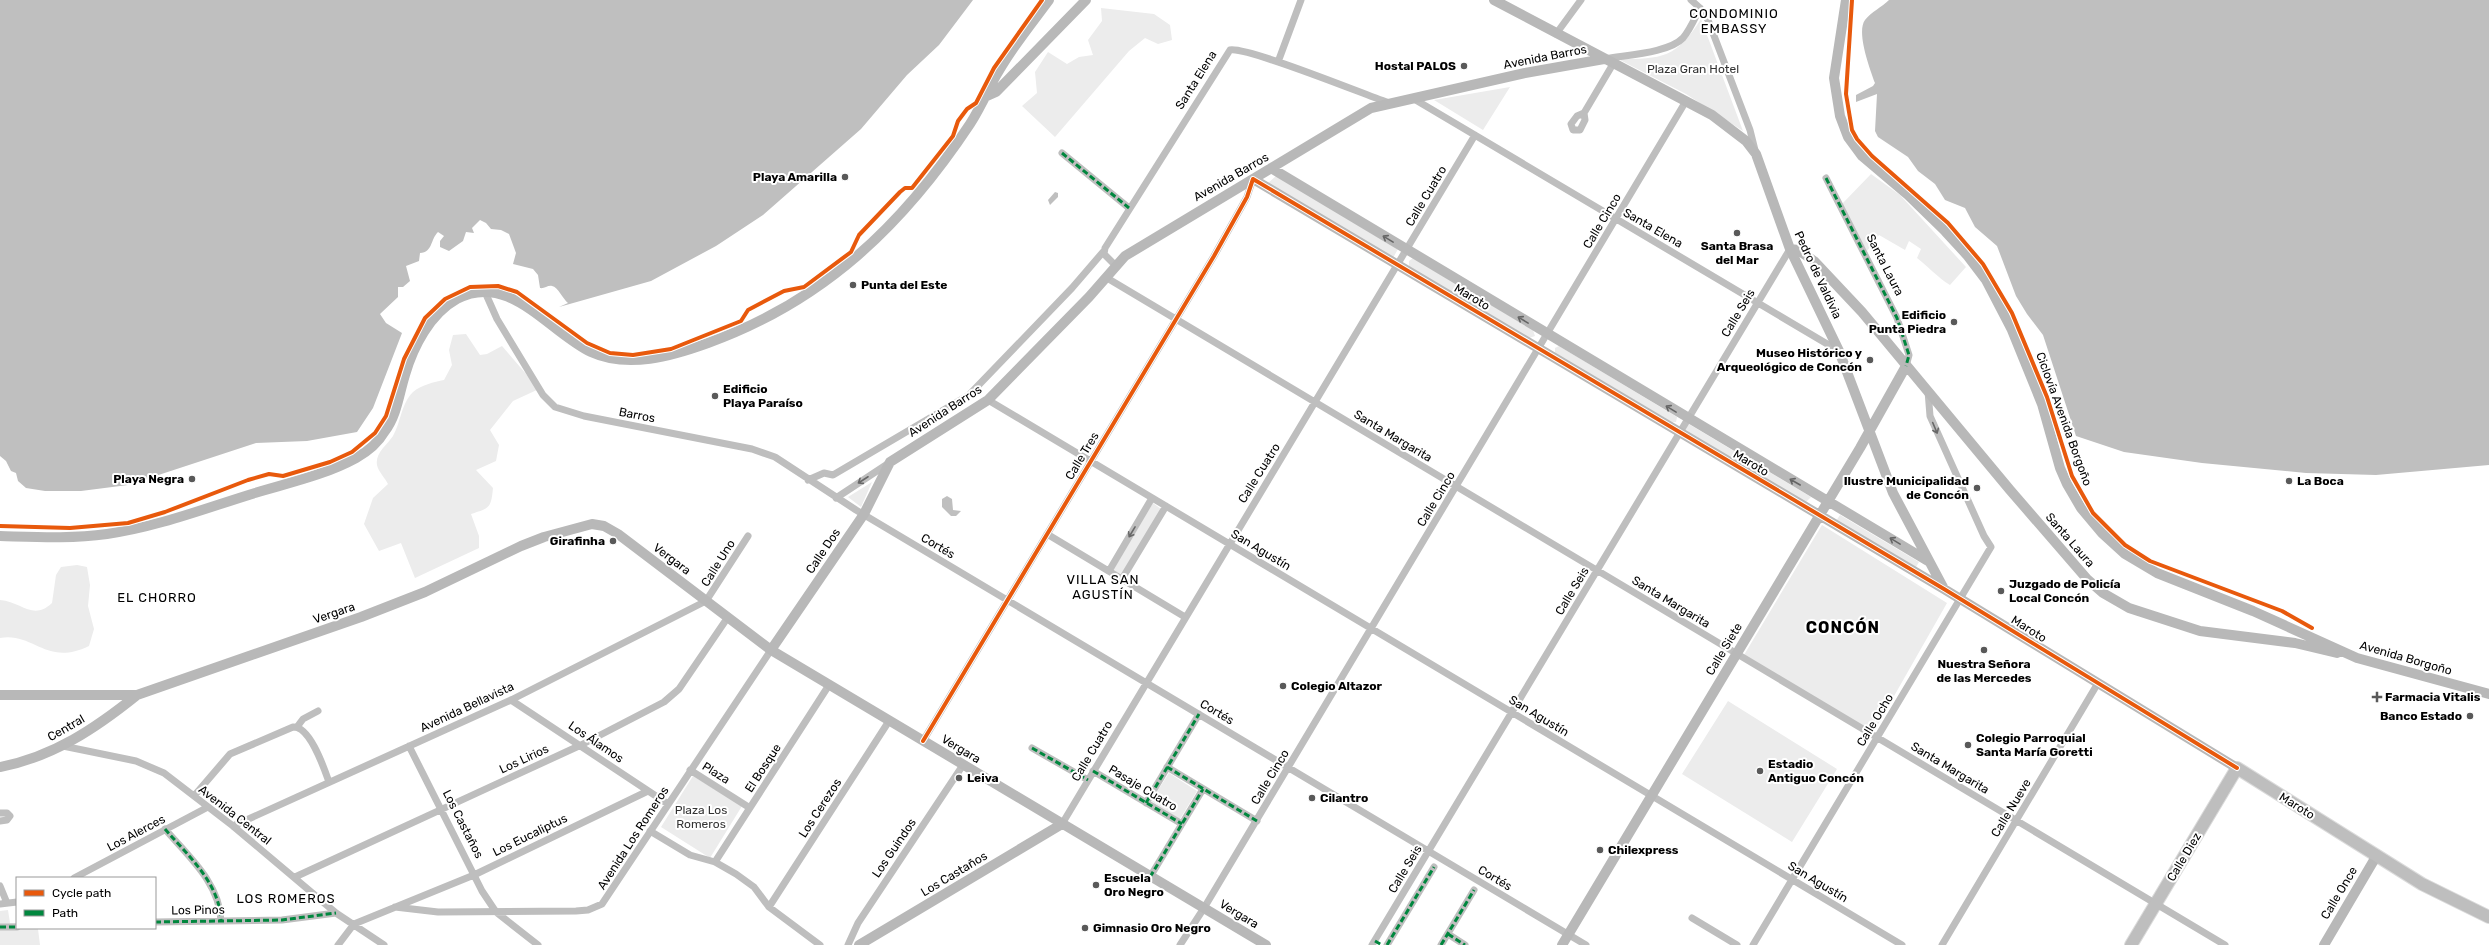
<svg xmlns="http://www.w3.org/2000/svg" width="2489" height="945" viewBox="0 0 2489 945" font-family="Rubik,sans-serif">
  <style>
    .green { fill: #ececec }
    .water { fill: #bfbfbf }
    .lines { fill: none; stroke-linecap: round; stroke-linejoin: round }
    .primary-casing { stroke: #dbdbdb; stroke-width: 14 }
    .street { stroke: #bebebe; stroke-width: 7 }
    .secondary { stroke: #b8b8b8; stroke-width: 10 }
    .primary { stroke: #bebebe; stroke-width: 12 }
    .quiet { stroke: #00873e; stroke-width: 3; stroke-dasharray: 6 3; stroke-linecap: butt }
    .cycleway-casing { stroke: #fff; stroke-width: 6 }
    .cycleway { stroke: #e8590c; stroke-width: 4 }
    .oneway { stroke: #656565 }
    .oneway2 { stroke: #686868 }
    .poi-dot { fill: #595959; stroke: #fff; stroke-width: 1.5 }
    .labels { text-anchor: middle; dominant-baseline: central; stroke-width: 4; stroke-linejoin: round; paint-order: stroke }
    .street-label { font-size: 12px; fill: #000; stroke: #fff }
    .poi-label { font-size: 12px; font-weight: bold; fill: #000; stroke: #fff; text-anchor: start }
    .park-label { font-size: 12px; fill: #333; stroke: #fff }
    .neighbourhood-label { font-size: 13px; letter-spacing: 1px; fill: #000; stroke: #fff }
    .district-label { font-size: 16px; font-weight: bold; letter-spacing: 1px; fill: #000; stroke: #fff }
  </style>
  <rect width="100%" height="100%" fill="#fff"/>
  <path class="green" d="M1101,8L1154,14L1170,25L1172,40L1158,44L1145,38L1129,51L1055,137L1022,106L1037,93L1035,72L1048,52L1067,64L1079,57L1093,55L1088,40L1102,21Z
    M1701,19L1743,131L1686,94L1618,59C1663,59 1676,58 1701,19Z
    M1510,87L1483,130L1434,100Z
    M1871,174L1900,195L1966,267L1950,285C1937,277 1929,267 1917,258L1921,249L1909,241L1905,250L1879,235L1867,251L1842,204Z
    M1276,176L1398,249L1393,258L1267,184Z
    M1413,258L1533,330L1535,336L1529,338L1409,267V261Z
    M466,334L480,355L487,354L502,346L539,389L513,401L490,430L499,445L496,461L476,470L493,488C491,508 490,508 471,514L479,536V548L415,578L401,543L379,551L364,524L373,498L388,484C385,478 378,471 377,465C375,453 387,445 393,436C401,422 401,404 413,392C421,385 434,382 444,380L452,365L449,350L453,335Z
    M1559,346L1677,417L1676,422H1672L1555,354V348Z
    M1687,423L1811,497L1805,503L1684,432Z
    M872,482L861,507L848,497Z
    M1153,503L1161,509L1122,575L1113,570Z
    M1840,515L1919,562L1916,567L1836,521Z
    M1822,525L1947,603L1873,733L1744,655Z
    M77,565L87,567L90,585L88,606L94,629L89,646C46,667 34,632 0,638V600C22,602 33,621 52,603L56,575L61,567Z
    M1728,701L1837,769L1792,842L1682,774Z
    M1169,773L1197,791L1180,819L1151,801Z
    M693,776L742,806L710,858L661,827Z
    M8,910L10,923H17V928L38,929L40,945H0V911Z"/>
  <path class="water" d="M0,0H973L939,45L907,75L861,129L763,215L716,246L651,281L559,307L568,303C563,299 558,287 552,286C548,285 544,289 540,288L538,275L533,269L513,264L516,253L509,234L501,230L491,229L486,223L480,220L472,228L474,233L466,232L463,241L449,251L440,247V241L444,236L438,232C430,240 433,252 420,253L419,261L406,266L410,281L403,287H398V297L380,314L386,323L402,333L373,408L357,432L307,441L256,443L128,485L81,491H45L26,488L18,481L16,473L11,471L6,461L0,456Z
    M1889,0H2489V465L2376,475L2306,473L2202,463L2124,452L2076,436L2043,335L2027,314L2016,296L1997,246L1975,227L1965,208L1945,200L1935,184L1918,171L1908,157L1878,137L1875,131L1877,94L1856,102V95L1873,86L1875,83C1870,69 1856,32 1865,20C1871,12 1882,7 1889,0Z
    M1055,192L1058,193V197L1050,205L1048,200Z
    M947,496L952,499L953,510L961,511L956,516H951L942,507V499Z"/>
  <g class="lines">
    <g class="primary-casing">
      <path id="primary" d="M2131,945L2237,768L2422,884L2489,917"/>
    </g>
    <path class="street" d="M1691,0L1700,8L1708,20L1750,130L1755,150
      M1556,34L1581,0
      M1605,59C1625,55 1669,53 1683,38C1690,30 1695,18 1700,8
      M1278,62L1301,0
      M1414,99L1839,351
      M1584,113L1585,120L1580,130H1573L1571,124L1577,116L1584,113L1613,64
      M1062,153L1129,208
      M1826,178L1897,318L1909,355L1906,366
      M1115,265L1104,254L1105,248L1230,50C1246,46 1366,95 1389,103
      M1107,278L2225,945
      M485,292L497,319L543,395L555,407L584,416L752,449L775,457L856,510L1586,945
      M988,400L1902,945
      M808,480L824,473L833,475L969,395L1072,288L1103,252
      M836,498L889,463
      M1047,534L1185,617
      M1109,571L1152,498
      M1122,579L1166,506
      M511,700L668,804
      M297,727L303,719L318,711
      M923,741L1214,256L1247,197L1253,179
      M63,746L136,761L164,773L233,826L336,913L384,945
      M409,746L482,891L496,912L538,945
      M1032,748L1088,780
      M1167,767L1257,821
      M690,770L750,808
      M1093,771L1182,824
      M194,796L230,754L293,727C310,726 324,768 329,782
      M1146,803L1199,714
      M0,813H7L10,816L7,820L0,821
      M1062,824L1475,135
      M233,826L511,700L706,601L748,536
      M165,829C188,856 220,883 221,921
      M650,831L690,855L715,862L736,874L754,887L769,907L820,945
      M715,862L829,685
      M295,877L581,745L664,702L679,689L728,617
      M1150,877L1203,789
      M74,878L208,807
      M0,886L7,903
      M0,904L17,902
      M395,907L438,912L576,911L588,910L602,904L771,650
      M769,907L889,721
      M1692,918L1737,945
      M155,922L282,920L336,913
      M0,927H17
      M1448,934L1465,945
      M338,945L354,924L474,875L648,791
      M848,945L858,923L963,765
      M1180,945L1204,908L1686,101
      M1372,945L1790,249
      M1387,945L1434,867
      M1441,945L1474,890
      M1753,945L1991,547L1984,536L1930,416L1928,391
      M1942,945L2098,683"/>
    <path class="secondary" d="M1494,0L1712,115L1746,141L1756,154L1790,249L1839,351L1893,493L1943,587
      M1846,0L1834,78L1840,116L1848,137L1862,156L1908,195L1945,231L1967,255L1986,280L2012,330L2042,404L2060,468L2067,484L2081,508L2102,533L2125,554L2157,573L2253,611L2357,658L2489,694
      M987,96L996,92L1086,0
      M1271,168L1928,561
      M1253,179L1944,589L2237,768
      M1790,249L1798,250L1814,261L1862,312L2010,490L2087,579L2103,593L2129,608L2200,631L2295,643L2337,653
      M0,536C36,537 71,539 107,534C157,527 206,508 255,493C288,483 325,475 356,458C367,452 378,443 385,431C397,415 399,394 405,375C413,347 430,314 457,299C509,271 549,332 591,352C628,369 672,356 708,343C824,301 903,225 970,124C979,110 985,97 992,83C1008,53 1029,27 1049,0
      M771,650L864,514L890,462L988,400L1089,297L1125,256L1371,108L1525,73L1604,59
      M0,695H137L361,617L425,592L521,546L544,537L592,524L604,526L618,534L771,650L1266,945
      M0,767C53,757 96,728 137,695
      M859,945L1062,824
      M1562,945L1860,448L1906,366
      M2324,945L2377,855"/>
    <use href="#primary" class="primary"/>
    <path class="quiet" d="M1062,153L1129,208
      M1826,178L1897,318L1909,355L1906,366
      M1032,748L1088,780
      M1167,767L1257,821
      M1093,771L1182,824
      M1146,803L1199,714
      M165,829C188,856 220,883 221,921
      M1150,877L1203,789
      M155,922L282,920L336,913
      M0,927H17
      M1448,934L1465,945
      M1375,941L1382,945
      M1387,945L1434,867
      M1441,945L1474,890"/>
    <g class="cycleway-casing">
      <path id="cycleway" d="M1852,0L1846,94L1852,130L1857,139L1872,156L1948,223L1983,264L2012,313L2047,397L2072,476L2093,513L2125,545L2150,561L2282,611L2312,628
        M0,526L70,528L128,523L165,512L248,480L269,474L283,476L330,462L352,452L375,433L386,416L404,359L425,318L445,299L470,287L498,286L517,292L587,343L610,353L633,355L671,349L741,321L748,310L784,291L804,287L851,252L859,235L900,192L905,188H912L953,136L958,121L967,109L976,103L994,68L1042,0
        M923,741L1214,256L1247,197L1253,179L1944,589L2237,768"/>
    </g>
    <use href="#cycleway" class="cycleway"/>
  </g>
  <defs><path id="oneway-shaft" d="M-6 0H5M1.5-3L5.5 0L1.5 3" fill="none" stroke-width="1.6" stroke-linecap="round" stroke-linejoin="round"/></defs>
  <g class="oneway">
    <use href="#oneway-shaft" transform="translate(1388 239) rotate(-149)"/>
    <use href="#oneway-shaft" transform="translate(1523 320) rotate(-149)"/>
    <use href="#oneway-shaft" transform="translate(1671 409) rotate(-149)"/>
    <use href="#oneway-shaft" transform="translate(1795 482) rotate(-150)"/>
    <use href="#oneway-shaft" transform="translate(1895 541) rotate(-149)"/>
  </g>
  <g class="oneway2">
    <use href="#oneway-shaft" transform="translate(1935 428) rotate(67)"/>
    <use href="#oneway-shaft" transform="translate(863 480) rotate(147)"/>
    <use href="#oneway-shaft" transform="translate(1132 532) rotate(121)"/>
  </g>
  <g class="poi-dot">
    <circle cx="1464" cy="66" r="4"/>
    <circle cx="845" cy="177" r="4"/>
    <circle cx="1737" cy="233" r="4"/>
    <circle cx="853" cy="285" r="4"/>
    <circle cx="1954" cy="322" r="4"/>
    <circle cx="1870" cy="360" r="4"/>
    <circle cx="715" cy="396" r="4"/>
    <circle cx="192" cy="479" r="4"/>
    <circle cx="2289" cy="481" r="4"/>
    <circle cx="1977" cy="488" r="4"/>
    <circle cx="613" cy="541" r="4"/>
    <circle cx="2001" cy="591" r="4"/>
    <circle cx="1984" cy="650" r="4"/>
    <circle cx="1283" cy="686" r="4"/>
    <path d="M2375 691h4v4h4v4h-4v4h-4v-4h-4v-4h4z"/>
    <circle cx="2470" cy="716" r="4"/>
    <circle cx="1968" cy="745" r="4"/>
    <circle cx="1760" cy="771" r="4"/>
    <circle cx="959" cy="778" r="4"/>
    <circle cx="1312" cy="798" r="4"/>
    <circle cx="1600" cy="850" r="4"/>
    <circle cx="1096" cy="885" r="4"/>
    <circle cx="1085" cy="928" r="4"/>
  </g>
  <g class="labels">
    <g class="street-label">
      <text transform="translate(1545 57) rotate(-11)">Avenida Barros</text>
      <text transform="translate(1196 80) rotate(-58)">Santa Elena</text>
      <text transform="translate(1231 177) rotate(-30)">Avenida Barros</text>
      <text transform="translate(1426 196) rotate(-59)">Calle Cuatro</text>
      <text transform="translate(1602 221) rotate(-59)">Calle Cinco</text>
      <text transform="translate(1653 228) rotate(30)">Santa Elena</text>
      <text transform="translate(1885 265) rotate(63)">Santa Laura</text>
      <text transform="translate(1818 275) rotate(65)">Pedro de Valdivia</text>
      <text transform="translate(1472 297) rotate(31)">Maroto</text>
      <text transform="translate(1738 313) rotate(-59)">Calle Seis</text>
      <text transform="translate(945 411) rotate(-33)">Avenida Barros</text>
      <text transform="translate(637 415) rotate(11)">Barros</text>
      <text transform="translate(2064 419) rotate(70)">Ciclovía Avenida Borgoño</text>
      <text transform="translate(1393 436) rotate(31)">Santa Margarita</text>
      <text transform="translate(1082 456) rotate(-59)">Calle Tres</text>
      <text transform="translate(1751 463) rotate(31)">Maroto</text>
      <text transform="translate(1259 473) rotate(-58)">Calle Cuatro</text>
      <text transform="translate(1436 499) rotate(-59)">Calle Cinco</text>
      <text transform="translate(2070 540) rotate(49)">Santa Laura</text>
      <text transform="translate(938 546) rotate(31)">Cortés</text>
      <text transform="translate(1261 550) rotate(31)">San Agustín</text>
      <text transform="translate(823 551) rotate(-56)">Calle Dos</text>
      <text transform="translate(672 559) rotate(37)">Vergara</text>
      <text transform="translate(718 563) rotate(-58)">Calle Uno</text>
      <text transform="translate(1572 591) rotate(-59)">Calle Seis</text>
      <text transform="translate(1671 602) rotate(31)">Santa Margarita</text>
      <text transform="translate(334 613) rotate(-19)">Vergara</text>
      <text transform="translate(2029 629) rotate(32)">Maroto</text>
      <text transform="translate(1724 649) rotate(-59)">Calle Siete</text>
      <text transform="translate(2406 658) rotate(16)">Avenida Borgoño</text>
      <text transform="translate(467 707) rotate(-25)">Avenida Bellavista</text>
      <text transform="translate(1217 712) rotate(31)">Cortés</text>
      <text transform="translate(1539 716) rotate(31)">San Agustín</text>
      <text transform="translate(1875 720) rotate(-59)">Calle Ocho</text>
      <text transform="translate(66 728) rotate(-30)">Central</text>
      <text transform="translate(596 742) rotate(34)">Los Álamos</text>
      <text transform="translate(961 749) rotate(31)">Vergara</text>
      <text transform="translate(1092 751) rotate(-59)">Calle Cuatro</text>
      <text transform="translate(524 759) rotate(-25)">Los Lirios</text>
      <text transform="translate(763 768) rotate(-57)">El Bosque</text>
      <text transform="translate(1950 768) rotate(31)">Santa Margarita</text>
      <text transform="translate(716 773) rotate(32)">Plaza</text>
      <text transform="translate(1270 777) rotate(-59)">Calle Cinco</text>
      <text transform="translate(1143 788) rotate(31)">Pasaje Cuatro</text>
      <text transform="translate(2297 806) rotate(32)">Maroto</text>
      <text transform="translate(820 808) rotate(-57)">Los Cerezos</text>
      <text transform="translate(2011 808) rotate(-59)">Calle Nueve</text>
      <text transform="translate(235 815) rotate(38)">Avenida Central</text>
      <text transform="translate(463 824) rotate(63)">Los Castaños</text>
      <text transform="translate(136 833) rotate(-28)">Los Alerces</text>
      <text transform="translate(530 835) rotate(-26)">Los Eucaliptus</text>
      <text transform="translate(633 838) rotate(-57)">Avenida Los Romeros</text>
      <text transform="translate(894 848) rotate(-56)">Los Guindos</text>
      <text transform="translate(2184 857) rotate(-59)">Calle Diez</text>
      <text transform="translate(1405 869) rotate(-59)">Calle Seis</text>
      <text transform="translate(954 874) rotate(-31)">Los Castaños</text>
      <text transform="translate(1495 878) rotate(31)">Cortés</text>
      <text transform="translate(1818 882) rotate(31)">San Agustín</text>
      <text transform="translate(2339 893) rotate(-59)">Calle Once</text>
      <text transform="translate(198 910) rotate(-1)">Los Pinos</text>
      <text transform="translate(1239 914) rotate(31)">Vergara</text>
    </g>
    <g class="poi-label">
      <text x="1456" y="66" text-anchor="end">Hostal PALOS</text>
      <text x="837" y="177" text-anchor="end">Playa Amarilla</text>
      <text x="1737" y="246" text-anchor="middle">Santa Brasa<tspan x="1737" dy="14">del Mar</tspan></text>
      <text x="861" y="285">Punta del Este</text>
      <text x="1946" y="315" text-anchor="end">Edificio<tspan x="1946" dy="14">Punta Piedra</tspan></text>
      <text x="1862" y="353" text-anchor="end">Museo Histórico y<tspan x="1862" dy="14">Arqueológico de Concón</tspan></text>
      <text x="723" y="389">Edificio<tspan x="723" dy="14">Playa Paraíso</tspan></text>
      <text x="184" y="479" text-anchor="end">Playa Negra</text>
      <text x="1969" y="481" text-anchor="end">Ilustre Municipalidad<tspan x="1969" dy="14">de Concón</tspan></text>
      <text x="2297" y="481">La Boca</text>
      <text x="605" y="541" text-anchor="end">Girafinha</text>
      <text x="2009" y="584">Juzgado de Policía<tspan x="2009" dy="14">Local Concón</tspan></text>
      <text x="1984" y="664" text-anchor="middle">Nuestra Señora<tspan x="1984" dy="14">de las Mercedes</tspan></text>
      <text x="1291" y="686">Colegio Altazor</text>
      <text x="2385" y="697">Farmacia Vitalis</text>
      <text x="2462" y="716" text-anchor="end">Banco Estado</text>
      <text x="1976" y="738">Colegio Parroquial<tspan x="1976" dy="14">Santa María Goretti</tspan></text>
      <text x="1768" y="764">Estadio<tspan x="1768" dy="14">Antiguo Concón</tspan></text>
      <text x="967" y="778">Leiva</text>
      <text x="1320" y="798">Cilantro</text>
      <text x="1608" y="850">Chilexpress</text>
      <text x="1104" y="878">Escuela<tspan x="1104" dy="14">Oro Negro</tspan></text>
      <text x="1093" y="928">Gimnasio Oro Negro</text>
    </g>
    <g class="park-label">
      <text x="1693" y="69">Plaza Gran Hotel</text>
      <text x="701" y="810">Plaza Los<tspan x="701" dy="14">Romeros</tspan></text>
    </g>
    <g class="neighbourhood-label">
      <text x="1734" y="13">CONDOMINIO<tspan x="1734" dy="15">EMBASSY</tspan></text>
      <text x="1103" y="579">VILLA SAN<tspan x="1103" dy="15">AGUSTÍN</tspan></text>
      <text x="157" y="597">EL CHORRO</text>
      <text x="286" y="898">LOS ROMEROS</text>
    </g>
    <g class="district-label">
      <text x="1843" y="627">CONCÓN</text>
    </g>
  </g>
  <rect x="16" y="877" width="140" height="52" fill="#ffffff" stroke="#999999"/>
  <rect x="24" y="890" width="20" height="6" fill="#e8590c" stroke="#999999"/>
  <text x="52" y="897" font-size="12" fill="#000000">Cycle path</text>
  <rect x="24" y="910" width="20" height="6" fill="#00873e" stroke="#999999"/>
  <text x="52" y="917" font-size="12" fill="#000000">Path</text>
</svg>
